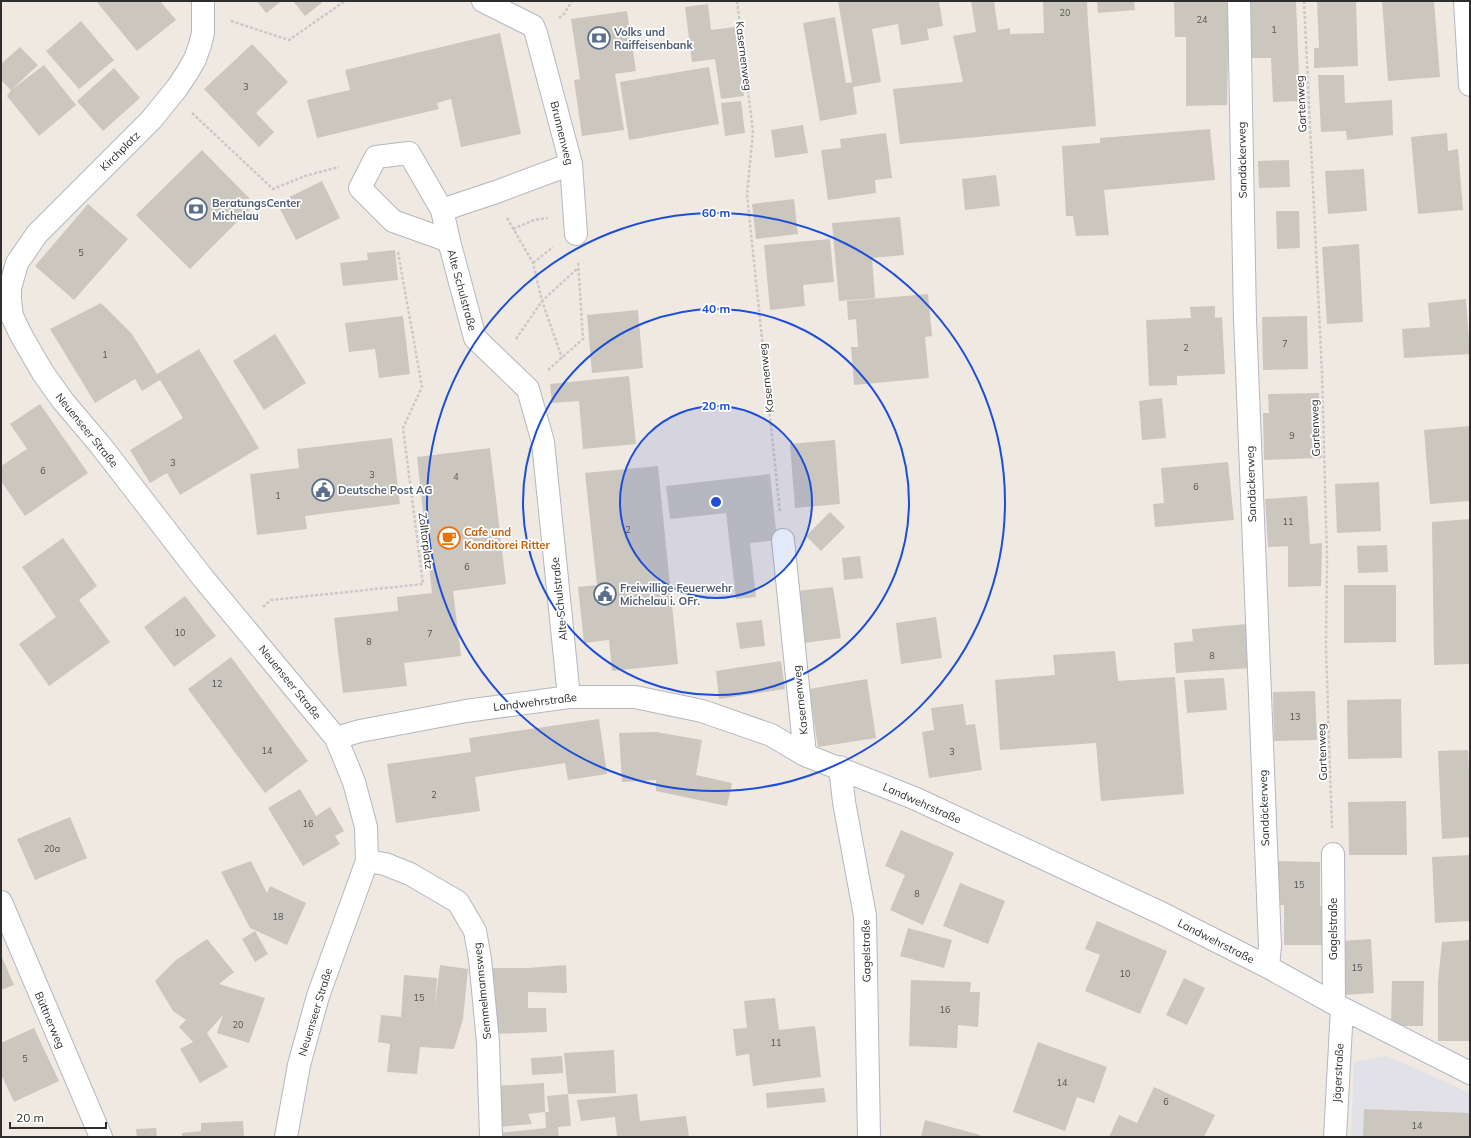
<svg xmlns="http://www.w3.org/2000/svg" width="1471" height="1138" viewBox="0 0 1471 1138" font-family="Mulish,sans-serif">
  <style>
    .industrial { fill: #e3e1e8 }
    .building { fill: #cbc7bf }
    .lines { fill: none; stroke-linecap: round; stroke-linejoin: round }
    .minor-casing { stroke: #b4b7c1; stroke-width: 24 }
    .path { stroke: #c9c9c9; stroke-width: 2.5; stroke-dasharray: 3 2; stroke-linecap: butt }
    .minor { stroke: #fff; stroke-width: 22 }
    .ring { fill: none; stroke: #1d4ed8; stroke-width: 2 }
    .labels { text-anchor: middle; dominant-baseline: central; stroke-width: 3.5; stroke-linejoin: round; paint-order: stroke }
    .number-label { font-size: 9px; fill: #555452 }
    .service-label { font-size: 11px; font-weight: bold; fill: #4e5e75; stroke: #fff; text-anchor: start }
    .street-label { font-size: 11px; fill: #2e2e2e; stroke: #fff }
    .food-label { font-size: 11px; font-weight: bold; fill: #c56008; stroke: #fff; text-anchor: start }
    .centre { fill: #1d4ed8; stroke: #fff; stroke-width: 2 }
    .ring-label { font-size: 12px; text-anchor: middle; font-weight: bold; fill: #1d4ed8; stroke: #fff; stroke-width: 3.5; stroke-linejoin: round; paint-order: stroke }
  </style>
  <rect width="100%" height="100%" fill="#efe9e1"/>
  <path class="industrial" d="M1387,1056L1470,1093V1137H1351L1354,1062Z"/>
  <path class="building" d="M96,1H160L176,20L137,51Z
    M257,1H282L266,13Z
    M293,1H324L305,16Z
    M838,1H939L943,26L927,29L929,40L901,45L898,24L872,29L881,82L853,87L857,114L820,121L803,23L835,17L846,83L852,82Z
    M971,1H994L998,30L1010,28V34L1044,33L1043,1H1087L1088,23L1096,126L900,144L893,89L963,82L953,36L976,32Z
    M1097,1H1134L1135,10L1098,13Z
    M1174,1H1229L1227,105L1186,106V37H1175Z
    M1249,1H1296L1300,101L1273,102L1271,58H1251Z
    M1317,1H1356L1358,66L1314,68V48H1319Z
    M1382,1H1434L1440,77L1388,81Z
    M708,4L711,30L735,27L744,96L721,99L715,59L692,62L685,7Z
    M627,11L636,71L615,74L624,130L582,136L574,80L580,79L571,19Z
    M81,21L114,60L79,89L46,51Z
    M500,33L521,134L461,147L451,99L437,103L439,109L317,138L307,100L350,90L345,70Z
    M252,44L288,82L256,113L274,132L259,147L204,89Z
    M20,47L38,65L11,90L1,80V62L2,63Z
    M44,65L76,105L39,136L7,96L11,90Z
    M709,67L719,124L629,140L620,82Z
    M114,68L140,98L103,131L77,101Z
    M1318,75H1344L1345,103L1392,100L1393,135L1347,140L1346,131L1321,132Z
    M741,101L745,133L725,136L721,103Z
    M803,125L808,153L775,158L771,130Z
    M1210,129L1215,180L1104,190L1109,235L1076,236L1073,216H1066L1062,146L1100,143V138Z
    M886,133L892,178L875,180L876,193L828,200L821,150L841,148L840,139Z
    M1447,133L1448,151L1458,149L1463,210L1418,214L1411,137Z
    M202,150L255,204L190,269L136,215Z
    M1289,160L1290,187L1259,188L1258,161Z
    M1364,169L1367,211L1328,214L1325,171Z
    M996,175L1000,206L965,210L962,179Z
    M322,181L340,218L296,240L277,203Z
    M794,199L798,234L756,239L752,204Z
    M88,204L128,239L74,300L35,266Z
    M1276,211H1299L1300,248L1277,249Z
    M900,217L904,255L872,258L875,298L839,301L832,223Z
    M830,239L834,282L803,285L805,306L770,310L764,245Z
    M1359,244L1363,322L1327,324L1322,247Z
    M395,250L398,280L343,286L340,263L368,260L367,253Z
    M928,294L932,336L925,337L929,378L854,385L851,347H858L856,319L848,320L847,301Z
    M1466,299L1470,354L1404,358L1402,329L1430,327L1428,303Z
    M101,303L132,334L157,374L199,349L259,448L180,495L167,473L150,483L130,450L183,418L160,380L142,391L135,379L95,403L50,329Z
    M1215,306V318L1222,317L1225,374L1177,376V385L1149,386L1146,320L1191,318L1190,307Z
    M638,310L643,368L592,373L587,315Z
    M403,316L410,374L379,378L375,349L349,352L345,323Z
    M1307,316L1308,369L1263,370L1262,317Z
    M275,334L306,383L264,410L233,361Z
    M629,376L636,444L583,449L579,401L552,403L550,384Z
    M1319,393L1322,458L1264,460L1263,413H1269L1268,394Z
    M1162,398L1166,438L1142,440L1139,401Z
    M40,404L88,473L25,516L1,481V466L27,449L10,424Z
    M1470,426V501L1430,504L1424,430Z
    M392,438L400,504L305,516L307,529L257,535L250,474L299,468L297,449Z
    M835,440L840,504L795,508L790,444Z
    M490,448L506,584L453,591L461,656L404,663L407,686L343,693L334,618L398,611L397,597L432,593L417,457Z
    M1228,462L1234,520L1155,527L1153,504L1164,503L1161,468Z
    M658,466L678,664L612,671L609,640L584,643L578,587L597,585L585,473Z
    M770,474L777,540L750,543L756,597L736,599L726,513L670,519L666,486Z
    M1379,482L1381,531L1337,533L1335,484Z
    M1307,496L1310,544L1322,543L1321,586L1288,587V546L1268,547L1265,499Z
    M830,512L845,527L821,551L806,536Z
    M1470,519V664L1434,665L1432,522Z
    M63,538L97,586L79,600L110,642L49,686L19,644L56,617L22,567Z
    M1387,545L1388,572L1358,573L1357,546Z
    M860,556L863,578L844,580L842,558Z
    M1344,585H1396V642L1344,643Z
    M833,587L841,638L804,643L797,591Z
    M185,596L216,636L174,667L144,627Z
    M936,617L942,658L901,664L896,623Z
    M762,620L765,646L740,649L736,623Z
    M1247,624L1251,668L1176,673L1174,643L1193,641L1192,629Z
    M1115,651L1118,681L1175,677L1184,794L1101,801L1096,743L1000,750L995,680L1055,675L1053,655Z
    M231,657L308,761L265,793L188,689Z
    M781,661L785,689L719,699L716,671Z
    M1224,678L1227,710L1187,713L1184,680Z
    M867,679L876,738L818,747L809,689Z
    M1315,691L1317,740L1274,741L1273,692Z
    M1401,699L1402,758L1348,759L1347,700Z
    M963,704L966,725L975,724L982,770L929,778L922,732L934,730L931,708Z
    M599,719L607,774L568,780L565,763L475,777L480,811L396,823L387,764L471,752L469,738Z
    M656,732L702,740L696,775L732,783L727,806L656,791V780L622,782L619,733Z
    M1468,750L1470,792V837L1442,839L1438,751Z
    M300,789L316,816L330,807L344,831L335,836L340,844L303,866L268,808Z
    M1406,801L1407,855H1349L1348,802Z
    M70,817L87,858L35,880L17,839Z
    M901,830L954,853L923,925L890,910L905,875L885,866Z
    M1470,855V921L1435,923L1432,857Z
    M251,861L267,893L270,886L306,903L287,945L250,928L221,872Z
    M1278,861L1320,862V906H1327V945H1284V905H1278Z
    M960,883L1005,901L988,944L943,926Z
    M1097,921L1167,951L1140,1014L1085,991L1100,955L1085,949Z
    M908,928L952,940L944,968L900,956Z
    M255,931L268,954L255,962L242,939Z
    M207,939L234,972L219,984L265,998L249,1043L217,1033L223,1015L207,1033L228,1067L200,1083L180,1049L193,1042L179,1027L186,1020L173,1011L155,981L176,960Z
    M1371,939L1374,993L1344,995L1340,941Z
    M1469,940L1470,1041H1438V981L1442,942Z
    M1,955L14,985L1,990Z
    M440,965L468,969L463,1019L454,1049L420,1047L417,1074L387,1072L390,1044L378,1042L381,1015L401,1017L404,975L437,978L435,1006Z
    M566,965L567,993L528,992V1008H546L547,1032L492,1034L489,968H528Z
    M1184,978L1205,988L1187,1025L1166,1015Z
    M911,980L971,982L970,992H980L978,1027L958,1025L957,1048L909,1046Z
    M1392,981H1424L1423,1026H1391Z
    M775,998L779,1030L815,1026L821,1077L753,1086L749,1054L736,1056L733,1029L747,1028L744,1001Z
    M34,1028L59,1081L14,1102L1,1074V1043Z
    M1038,1042L1107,1067L1094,1103L1077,1097L1065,1131L1013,1112Z
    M614,1050L616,1093L568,1094L564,1053Z
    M562,1056L563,1073L532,1075L531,1058Z
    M544,1083L545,1112L528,1114L532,1124L498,1127L495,1086Z
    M1154,1087L1215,1115L1204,1137H1109L1119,1115L1137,1123Z
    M824,1088L826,1102L767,1108L766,1093Z
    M568,1094L571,1126L558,1127L559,1137H499V1133L546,1128L545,1112H549L547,1096Z
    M637,1094L640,1121L686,1116L689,1137H617L615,1117L581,1121L577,1100Z
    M1364,1109L1470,1113V1137H1363Z
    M925,1120L980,1135V1137H921Z
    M243,1121L244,1137H182V1133L201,1131V1123Z
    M156,1128L157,1137H137L136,1129Z"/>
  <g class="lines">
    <g class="minor-casing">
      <path id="minor" d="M203,1V33L200,45L195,59L187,73L177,88L151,120L37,234L17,263L10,288V300L12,316L21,335L43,373L63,401L101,446L203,578L336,738L354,782L366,827L367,861L318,996L299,1065L286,1137
        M483,1L533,26L536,33L571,164L576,234
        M1239,1L1245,319L1270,946L1268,967
        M1465,1L1470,85
        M442,210L496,192L571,164
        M449,241L442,210L409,153L376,157L360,188L393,221L449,241L475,338L528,389L543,442L569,697
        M783,540L805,755
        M336,738L360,731L466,711L569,697H635L702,711L771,735L805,755L914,798L1161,913L1268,967L1342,1008L1470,1073
        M840,767L844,802L865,916L869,1137
        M1333,854L1334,1003
        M367,861L385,864L410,874L458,902L475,931L480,959L488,1042L491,1137
        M1,902L101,1137
        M1335,1137L1342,1008"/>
    </g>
    <path class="path" d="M737,1L753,132L747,194L780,513
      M1304,1L1322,373L1327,559L1326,649L1332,828
      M559,18L563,15L572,1
      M231,21L289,40L345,1
      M192,113L273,189L305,176L339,167
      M507,218L533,263L542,301L562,358
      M513,229L534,220L548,218
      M533,263L553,247
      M516,339L542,301L578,268
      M548,370L583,339L578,261
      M263,607L271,600L423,584L403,428L422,387L398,252"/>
    <use href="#minor" class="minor"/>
  </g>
  <circle cx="716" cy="502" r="96" fill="#1d4ed8" fill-opacity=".12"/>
  <g class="ring">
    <circle cx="716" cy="502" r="96"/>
    <circle cx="716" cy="502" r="193"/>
    <circle cx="716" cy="502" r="289"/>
  </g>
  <defs>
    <g id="bank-ring" transform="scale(1.15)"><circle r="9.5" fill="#fff" stroke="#5c6f8a" stroke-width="1.5"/><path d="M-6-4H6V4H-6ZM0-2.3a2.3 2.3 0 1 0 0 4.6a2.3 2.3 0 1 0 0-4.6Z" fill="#5c6f8a"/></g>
    <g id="civic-ring" transform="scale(1.15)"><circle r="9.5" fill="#fff" stroke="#5c6f8a" stroke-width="1.5"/><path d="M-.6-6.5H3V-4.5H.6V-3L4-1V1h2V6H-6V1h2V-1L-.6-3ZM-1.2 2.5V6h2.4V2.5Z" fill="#5c6f8a"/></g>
    <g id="cafe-ring" transform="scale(1.15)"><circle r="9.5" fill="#fff" stroke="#e8710a" stroke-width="1.5"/><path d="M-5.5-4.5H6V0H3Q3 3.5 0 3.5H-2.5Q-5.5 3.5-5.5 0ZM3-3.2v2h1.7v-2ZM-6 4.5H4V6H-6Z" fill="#e8710a"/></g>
  </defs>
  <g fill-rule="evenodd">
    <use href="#bank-ring" x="599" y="38"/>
    <use href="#bank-ring" x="196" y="209"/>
    <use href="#civic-ring" x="323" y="490"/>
    <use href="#cafe-ring" x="449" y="538"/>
    <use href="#civic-ring" x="605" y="594"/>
  </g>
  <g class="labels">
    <g class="number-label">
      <text x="1065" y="12">20</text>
      <text x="1202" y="19">24</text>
      <text x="1274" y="29">1</text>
      <text x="246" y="86">3</text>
      <text x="81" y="252">5</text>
      <text x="1285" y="343">7</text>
      <text x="1186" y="347">2</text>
      <text x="105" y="354">1</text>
      <text x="1292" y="435">9</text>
      <text x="173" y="462">3</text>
      <text x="43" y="470">6</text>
      <text x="372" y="474">3</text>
      <text x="456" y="476">4</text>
      <text x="1196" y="486">6</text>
      <text x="278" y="495">1</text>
      <text x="1288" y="521">11</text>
      <text x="628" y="529">2</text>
      <text x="467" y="566">6</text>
      <text x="180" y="632">10</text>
      <text x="430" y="633">7</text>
      <text x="369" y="641">8</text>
      <text x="1212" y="655">8</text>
      <text x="217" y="683">12</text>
      <text x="1295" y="716">13</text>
      <text x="267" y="750">14</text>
      <text x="952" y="751">3</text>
      <text x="434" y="794">2</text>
      <text x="308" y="823">16</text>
      <text x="52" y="848">20a</text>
      <text x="1299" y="884">15</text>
      <text x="917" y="893">8</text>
      <text x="278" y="916">18</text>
      <text x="1357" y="967">15</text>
      <text x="1125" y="973">10</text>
      <text x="419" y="997">15</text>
      <text x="945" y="1009">16</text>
      <text x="238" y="1024">20</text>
      <text x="776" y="1042">11</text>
      <text x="25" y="1058">5</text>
      <text x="1062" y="1082">14</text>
      <text x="1166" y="1101">6</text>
      <text x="1417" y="1125">14</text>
    </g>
    <g class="service-label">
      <text x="614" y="32">Volks und<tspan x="614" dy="13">Raiffeisenbank</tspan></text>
      <text x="212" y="203">BeratungsCenter<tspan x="212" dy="13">Michelau</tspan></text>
      <text x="338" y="490">Deutsche Post AG</text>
      <text x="620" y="588">Freiwillige Feuerwehr<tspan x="620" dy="13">Michelau i. OFr.</tspan></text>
    </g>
    <g class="street-label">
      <text transform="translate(744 56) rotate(83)">Kasernenweg</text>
      <text transform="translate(1301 104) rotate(-93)">Gartenweg</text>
      <text transform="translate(562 133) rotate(76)">Brunnenweg</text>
      <text transform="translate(120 151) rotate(-45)">Kirchplatz</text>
      <text transform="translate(1242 160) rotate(-91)">Sandäckerweg</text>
      <text transform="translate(462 290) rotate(75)">Alte Schulstraße</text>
      <text transform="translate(766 378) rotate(-96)">Kasernenweg</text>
      <text transform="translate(1315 428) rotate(-92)">Gartenweg</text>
      <text transform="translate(87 430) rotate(51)">Neuenseer Straße</text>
      <text transform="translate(1251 484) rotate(-92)">Sandäckerweg</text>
      <text transform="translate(426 541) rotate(83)">Zolltorplatz</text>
      <text transform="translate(559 599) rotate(-96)">Alte Schulstraße</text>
      <text transform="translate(290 682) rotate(51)">Neuenseer Straße</text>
      <text transform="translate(800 700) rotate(-96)">Kasernenweg</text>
      <text transform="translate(535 702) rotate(-7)">Landwehrstraße</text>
      <text transform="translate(1322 752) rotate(-92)">Gartenweg</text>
      <text transform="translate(922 803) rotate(24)">Landwehrstraße</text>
      <text transform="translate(1264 808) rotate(-92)">Sandäckerweg</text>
      <text transform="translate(1333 929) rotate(-90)">Gagelstraße</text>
      <text transform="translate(1216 941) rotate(27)">Landwehrstraße</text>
      <text transform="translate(866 951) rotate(-91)">Gagelstraße</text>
      <text transform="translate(482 991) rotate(-96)">Semmelmannsweg</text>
      <text transform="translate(315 1012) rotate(-73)">Neuenseer Straße</text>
      <text transform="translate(50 1020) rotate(67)">Büttnerweg</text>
      <text transform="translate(1338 1073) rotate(-87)">Jägerstraße</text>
    </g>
    <g class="food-label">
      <text x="464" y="532">Cafe und<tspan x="464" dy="13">Konditorei Ritter</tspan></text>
    </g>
  </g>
  <circle cx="716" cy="502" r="6" class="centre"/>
  <g class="ring-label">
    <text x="716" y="217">60 m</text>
    <text x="716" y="313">40 m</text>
    <text x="716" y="410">20 m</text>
  </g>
  <rect width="1471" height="1138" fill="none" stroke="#2e2e2e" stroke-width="4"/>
  <path d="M10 1122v6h96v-6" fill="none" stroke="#2e2e2e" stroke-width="2"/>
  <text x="16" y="1122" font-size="12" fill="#2e2e2e" stroke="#ffffff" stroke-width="3" paint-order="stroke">20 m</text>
</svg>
